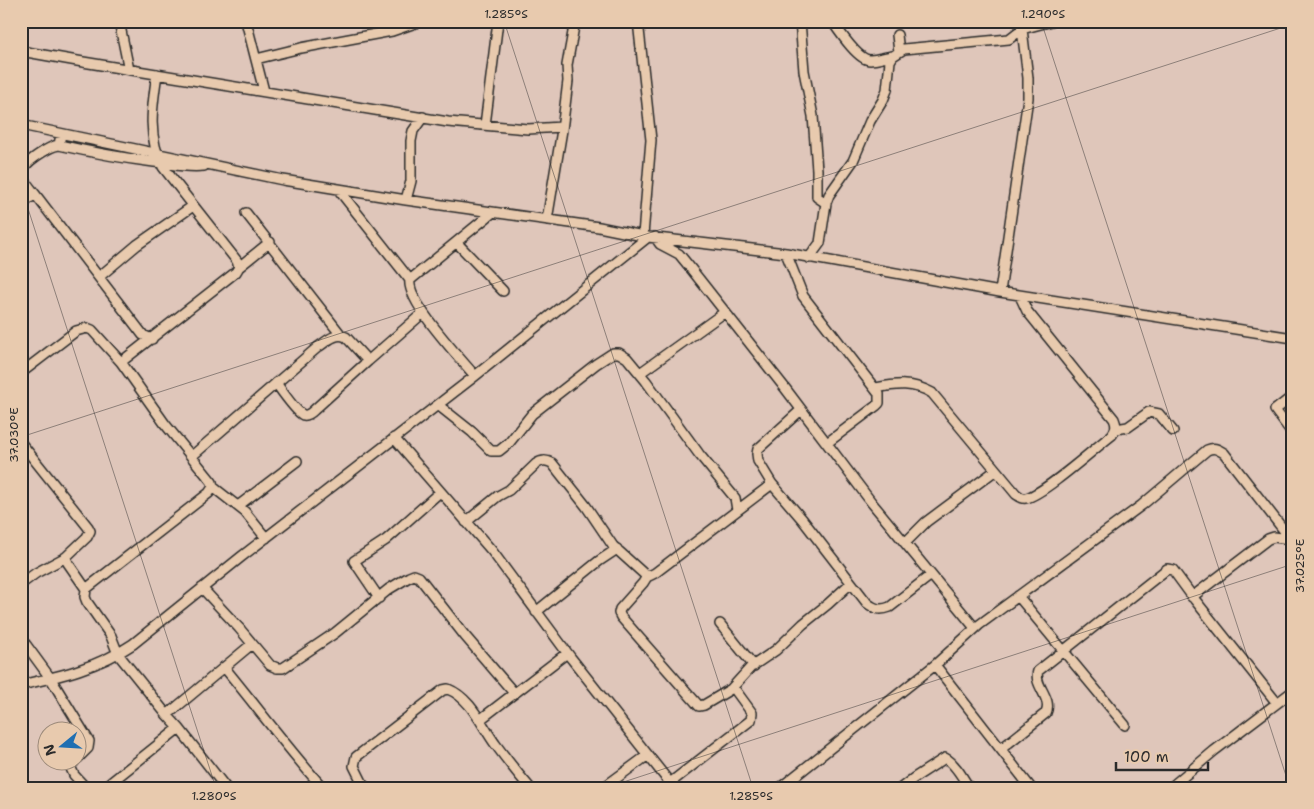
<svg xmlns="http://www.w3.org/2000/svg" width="1314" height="809" viewBox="0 0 1314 809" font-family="'Shantell Sans',sans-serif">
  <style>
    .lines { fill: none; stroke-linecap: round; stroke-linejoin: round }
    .minor-casing { stroke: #2b2b2b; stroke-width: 12 }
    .minor { stroke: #e8caae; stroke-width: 9 }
    .ticks { fill: none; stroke: #2b2b2b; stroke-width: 1; stroke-opacity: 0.45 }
    .neatline { fill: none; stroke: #2b2b2b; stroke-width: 2 }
    .ticks-label { font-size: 12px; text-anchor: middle; fill: #2b2b2b }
  </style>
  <rect width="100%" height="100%" fill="#dfc6ba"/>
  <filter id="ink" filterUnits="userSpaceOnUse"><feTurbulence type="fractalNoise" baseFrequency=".02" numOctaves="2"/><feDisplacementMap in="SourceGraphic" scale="10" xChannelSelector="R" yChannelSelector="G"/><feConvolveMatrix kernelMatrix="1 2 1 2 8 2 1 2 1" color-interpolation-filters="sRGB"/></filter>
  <g filter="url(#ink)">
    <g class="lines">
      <g class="minor-casing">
        <path id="minor" d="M119,21L129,70
          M246,21L264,91
          M638,21L651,140L643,235
          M800,21L804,71L813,116L817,170V197L826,203
          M832,21C839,31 858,60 870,60C877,60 885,57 893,56
          M897,35L899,52
          M21,51L83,62L448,122L528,129L562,127
          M256,59L301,48L392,31L421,21
          M21,125L283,180L406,200L599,227L648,237L786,253L1000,292L1293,338
          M485,125L498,21
          M61,134L59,145C50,146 22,163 22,173C23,180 31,189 35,194L143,335L152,339
          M59,145C90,152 122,158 154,162C171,164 186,168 204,166
          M338,189L410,280
          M406,200L411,181V141L413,131L423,117
          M21,205L35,194
          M246,213L341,335
          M547,220L562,130L568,81L567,65L575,21
          M655,237L660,244L679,254L688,265L785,388L872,503L975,628
          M457,243L503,291
          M786,253L803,296L879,394V403L876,406L827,443
          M809,258L820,243L826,203L829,195L853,161L870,121L883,100L887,90L890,61L893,56L904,49L1009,39L1022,29L1052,21
          M239,267L270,242
          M99,277L137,245L193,206
          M1000,292L1028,98V78L1021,21
          M121,362L236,272L239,267L237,261L163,167C147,137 152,107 157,74
          M21,373L76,331L87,328L92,330L121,362L165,424L212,482L213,487L209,493L86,589
          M640,373L725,312
          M475,376C460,358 406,301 410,280L492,213
          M276,383C281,390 296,412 303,415C307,416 311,413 314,410L368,361
          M876,388C897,384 913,382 932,393L1016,494C1019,496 1022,499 1026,498C1044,494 1095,448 1112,435C1116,429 1117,426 1114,419L1027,311L1020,296
          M1293,396L1275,410L1293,434
          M438,405L472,432L491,451H499L509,443L532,414L596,364L613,353H619L627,358L646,381L699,454L735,498L737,510
          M801,410L758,449L757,454L758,461L772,484L802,519L867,603C875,609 880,611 890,607L931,575
          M1116,429L1128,427L1149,412L1159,414L1173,431
          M394,438L492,551L571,658L674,788
          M21,443L88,527L90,531L87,537L66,557L68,563L86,589L85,597L87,602L111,636L118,654L167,715L179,728L226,788
          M192,456L318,347C327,341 336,332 346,337L368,361L423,313
          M213,487L245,512L266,538
          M238,506L297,461
          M466,522L498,496L509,490L536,464C542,460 546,460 552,463L586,506L613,546L644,574L649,576L655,573L772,484
          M905,543L926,522L996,470
          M648,575L643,583L620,609L619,613L621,617L699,706L704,705L731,689L751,667L776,650L803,624L828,604L851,583
          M21,584L36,573L66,557
          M202,588L239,628L270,665L277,668H283L335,633L389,589L409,577L414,575L419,577L465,636L514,693
          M1018,596L1125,725
          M1192,597L1268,539L1274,537L1290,539
          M379,598L354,561L386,540L440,492
          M536,612L599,561L617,549
          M720,624L754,666
          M21,638L51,679L89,741L88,748L78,758
          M935,665L1031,788
          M224,667C257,707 288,749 323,788
          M21,685C61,676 99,667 133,644L241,557L475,376L648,237
          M167,715L252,644
          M481,719L567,653
          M1001,749L1046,713C1053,698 1033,685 1038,671L1167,569L1173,570L1195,600L1277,703
          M74,762L70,766L74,775L86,788
          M670,783L751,720L752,713L733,687
          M104,788L179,728
          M365,788L354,766L356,757L443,690L448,689C471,698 482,726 496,745C507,760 518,774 530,788
          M603,788L648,755
          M780,788L935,665L979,625L1142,505L1207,450C1215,447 1217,449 1224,453L1293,542
          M901,788L914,778L945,758C955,763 963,778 969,788
          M1170,788L1214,751L1293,691"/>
      </g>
      <use href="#minor" class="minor"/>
    </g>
  </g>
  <path class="ticks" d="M504,21L753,788M1041,21L1290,788M21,187L216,788M21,437L1293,24M605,788L1293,564"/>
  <rect width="1314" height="809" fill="none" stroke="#e8caae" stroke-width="55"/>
  <g transform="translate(62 746) rotate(252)"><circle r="24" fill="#e8caae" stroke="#9c8a7a"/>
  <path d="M0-4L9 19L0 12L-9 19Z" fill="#1f6fb2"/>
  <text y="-8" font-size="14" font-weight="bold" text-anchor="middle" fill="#2b2b2b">N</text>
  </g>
  <path d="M1116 762v8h92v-8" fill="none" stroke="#2b2b2b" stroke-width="2.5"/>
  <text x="1124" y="762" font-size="15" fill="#2b2b2b" stroke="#e8caae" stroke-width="4" paint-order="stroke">100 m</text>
  <rect x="28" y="28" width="1258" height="754" class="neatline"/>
  <g class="ticks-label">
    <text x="506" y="18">1.285°S</text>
    <text x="1043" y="18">1.290°S</text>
    <text transform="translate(14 435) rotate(-90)" y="4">37.030°E</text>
    <text transform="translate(1300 566) rotate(-90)" y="4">37.025°E</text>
    <text x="214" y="800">1.280°S</text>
    <text x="751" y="800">1.285°S</text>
  </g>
</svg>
